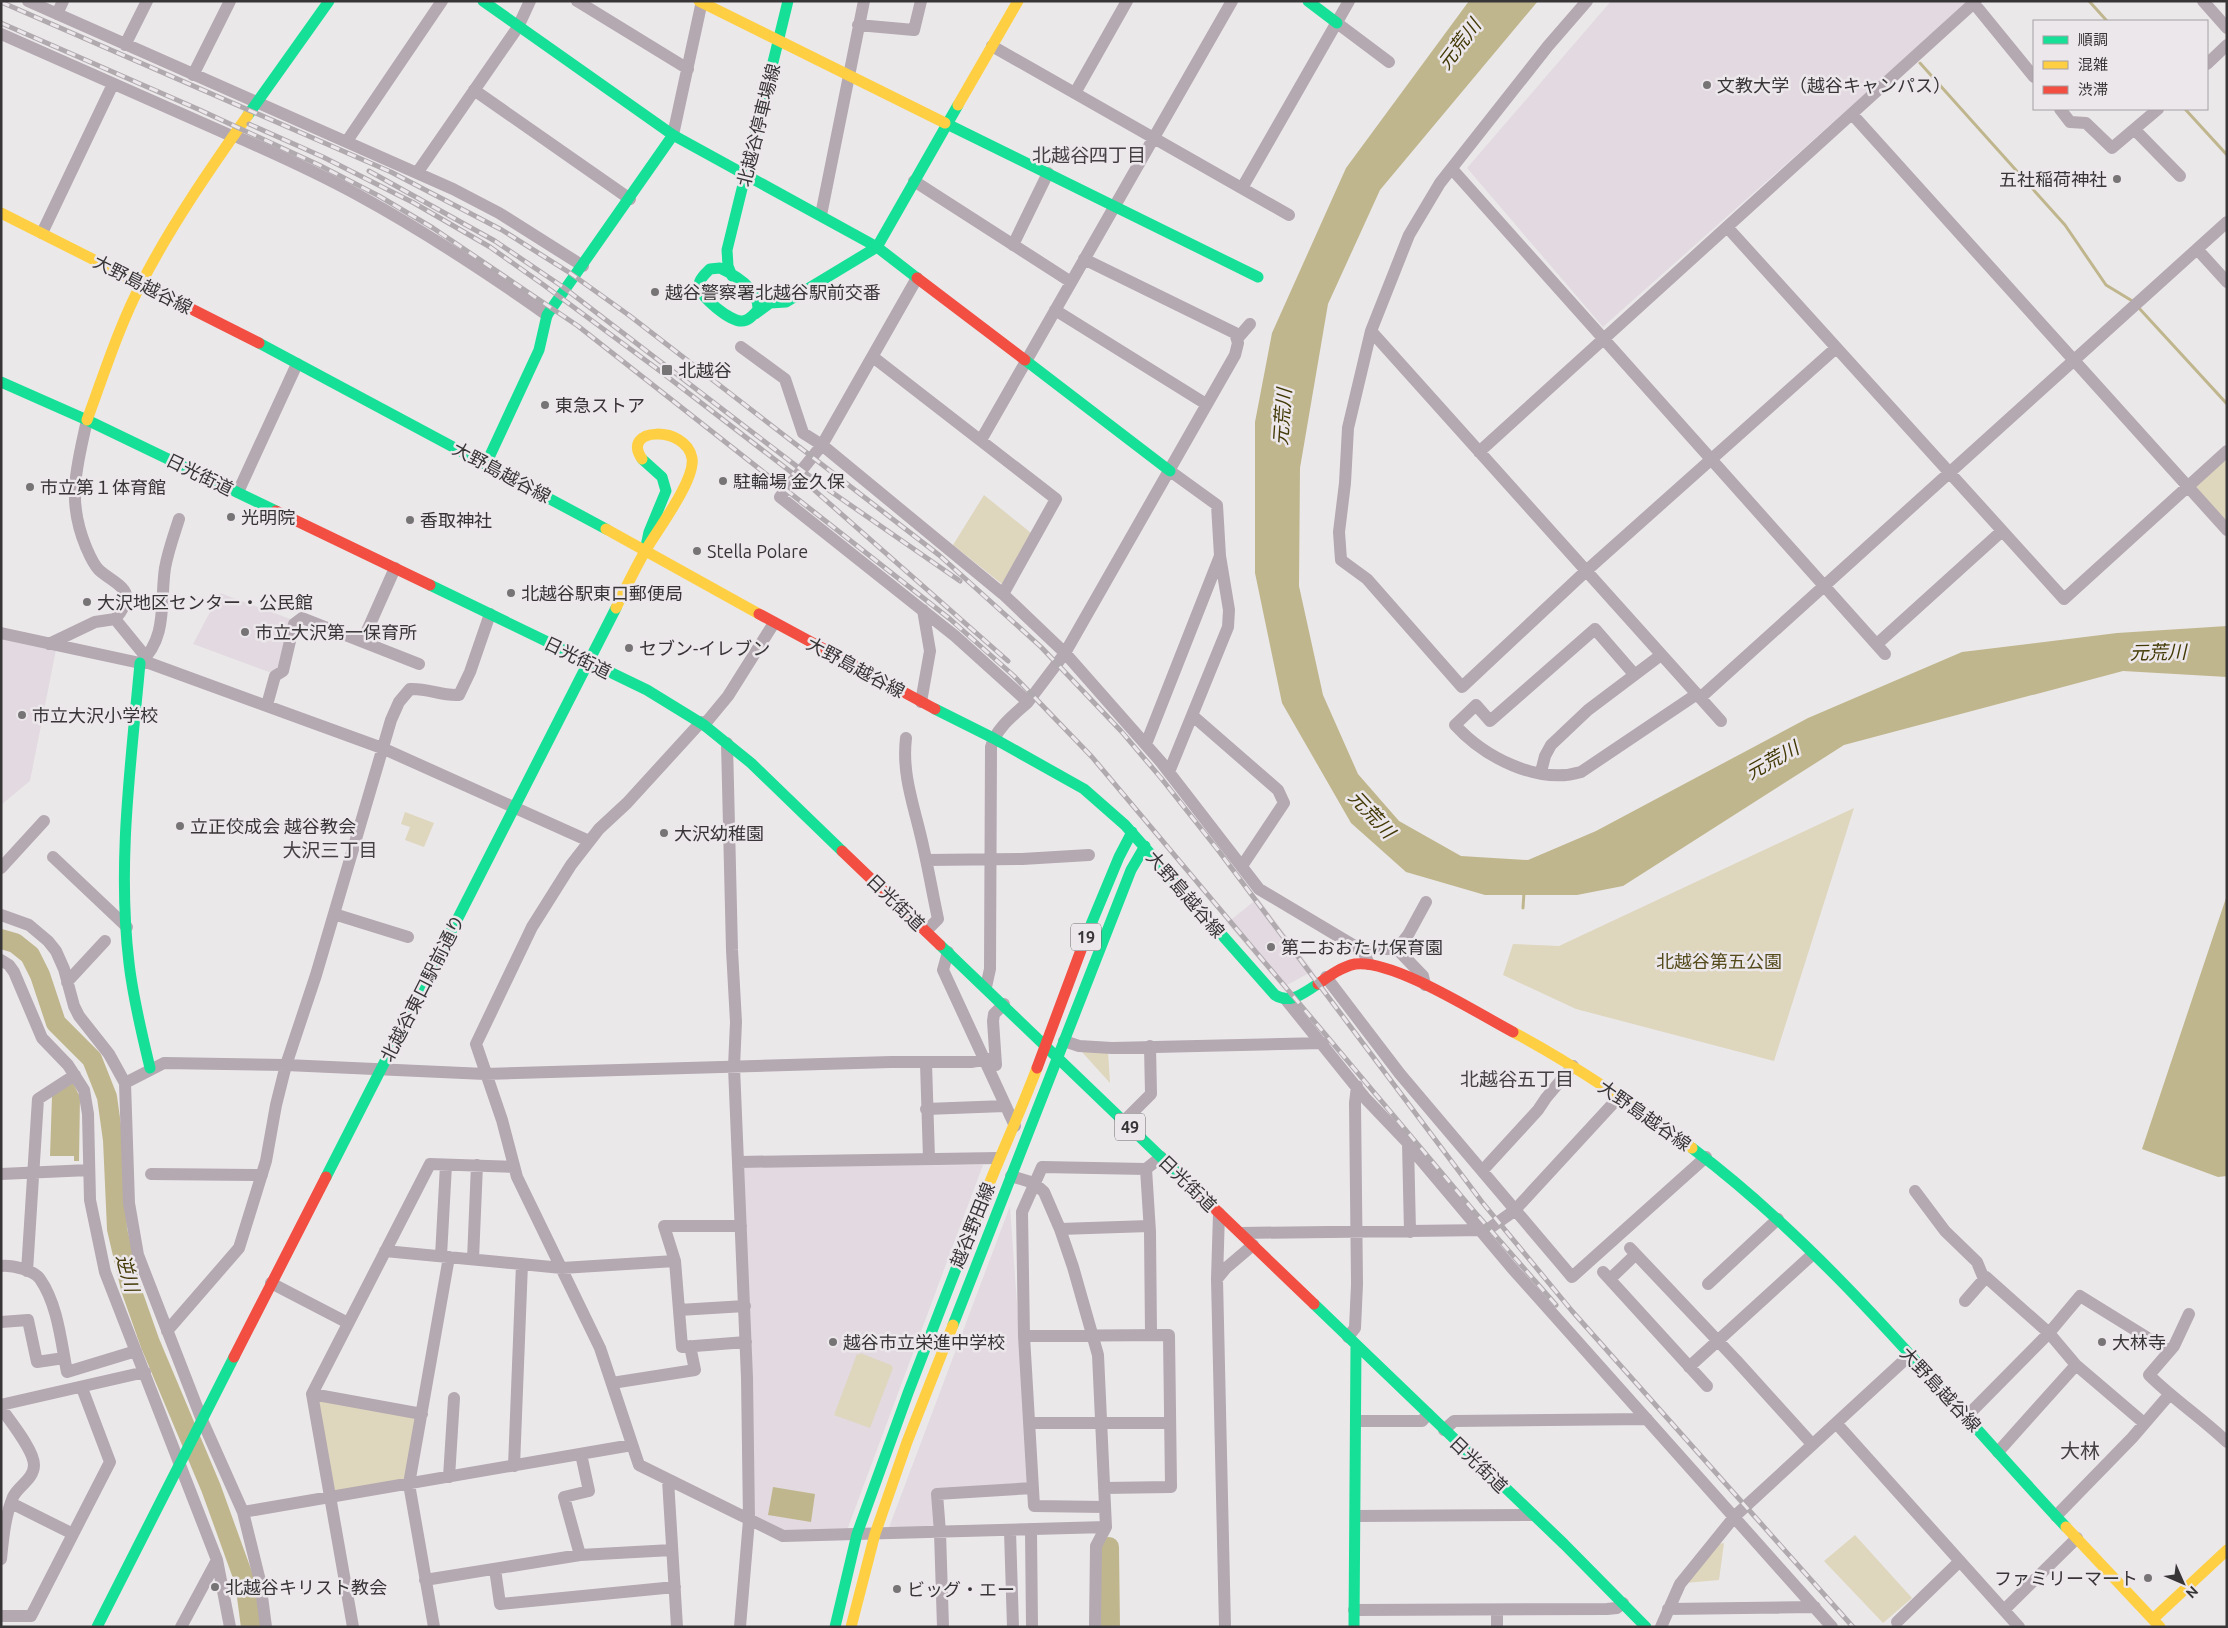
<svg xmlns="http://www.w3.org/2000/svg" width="2228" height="1628" viewBox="0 0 2228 1628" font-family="Ubuntu,'Noto Sans JP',sans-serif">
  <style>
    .built { fill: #e2dae0 }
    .green { fill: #ded6bd }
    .water { fill: #c0b68d }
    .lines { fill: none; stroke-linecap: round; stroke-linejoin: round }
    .stream { stroke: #c0b68d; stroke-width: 3 }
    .river { stroke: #c0b68d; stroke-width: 20 }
    .street { stroke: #b4a8b1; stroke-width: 12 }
    .fast { stroke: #16e098; stroke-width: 11 }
    .slow { stroke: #ffcf43; stroke-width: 11 }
    .jam { stroke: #f24e42; stroke-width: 11 }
    .rail-casing { stroke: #b0aaae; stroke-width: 5 }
    .rail { stroke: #ece7eb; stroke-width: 3; stroke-dasharray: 9; stroke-linecap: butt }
    .poi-dot { fill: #767475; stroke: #ece7eb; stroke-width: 2 }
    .labels { text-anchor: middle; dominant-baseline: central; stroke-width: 5; stroke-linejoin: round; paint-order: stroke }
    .shield { fill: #ece7eb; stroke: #6d6a6c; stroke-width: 1 }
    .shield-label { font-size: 16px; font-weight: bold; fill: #373536 }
    .poi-label { font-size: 18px; fill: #373536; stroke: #ece7eb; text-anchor: start }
    .street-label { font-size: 18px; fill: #373536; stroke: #ece7eb }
    .park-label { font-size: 18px; fill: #544a1b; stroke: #ece7eb }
    .water-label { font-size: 19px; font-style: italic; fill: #433906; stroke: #ece7eb }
    .neighbourhood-label { font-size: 19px; fill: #444043; stroke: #ece7eb }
    .quarter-label { font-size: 20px; fill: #444043; stroke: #ece7eb }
  </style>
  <rect width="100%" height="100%" fill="#ebe8ea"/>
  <path class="built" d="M1611,1H1967L1968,2L1603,327L1467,168Z
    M220,593L293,620L282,670L274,674L193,644Z
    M1,638L56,650L30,781L1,805Z
    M1258,898L1313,971L1287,985L1279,983L1227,923Z
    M983,1165L846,1533L784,1532L752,1517L744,1166Z
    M1010,1206L1030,1485L934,1490L936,1528L888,1530Z"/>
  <path class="green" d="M2222,458L2227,463V526L2191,487Z
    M984,495L1031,533L1002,584L953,545Z
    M1854,808L1774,1061L1576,1009L1503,975L1513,944L1559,946Z
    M405,812L434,823L424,847L405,840L410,827L401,824Z
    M1108,1051L1110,1083L1082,1052Z
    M860,1353L891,1365L893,1368L870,1428L834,1415L857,1354L859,1355Z
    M316,1399L418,1416L406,1479L335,1492Z
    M1855,1535L1912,1598L1883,1623L1824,1561Z
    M1724,1543L1719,1580L1685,1583L1719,1544Z"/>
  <path class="water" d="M1469,1H1538L1380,190L1328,304L1300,468L1299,586L1323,695L1358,774L1399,821L1461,856L1528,860L1596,831L1808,718L1962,652L2117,633L2227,626V677L2123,671L1844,745L1623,886L1577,895H1485L1406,872L1351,823L1282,703L1255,573V422L1272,333L1346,168Z
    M2227,895V1176L2218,1177L2142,1149Z
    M73,1083L80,1097L79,1161H74V1156H50L52,1096Z
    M773,1487L815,1494L811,1522L768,1515Z"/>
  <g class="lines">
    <path class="stream" d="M2089,1L2107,21
      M1920,63L2065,225L2106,285L2134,302
      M2185,109L2227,155
      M2138,307L2227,404
      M1523,908L1524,892"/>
    <path class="river" d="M1,939L15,943L30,955L40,975L56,1023L92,1059L107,1097L113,1140L117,1229L131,1289L150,1343L211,1488L245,1582L251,1627
      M1109,1547L1110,1627"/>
    <path class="street" d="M28,1L453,189L499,213L583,266
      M577,1L688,69
      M1587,1L1548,46L1440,183L1409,235L1371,331L1348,428L1345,483L1339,532L1341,560L1367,579L1462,687L1586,571L1836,348
      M1972,1L2034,77
      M2203,1L2227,28
      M57,14L63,1
      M1337,23L1389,62
      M858,25L914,30L921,1
      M1,34L234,137
      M125,45L147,1
      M992,46L1289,215
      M2207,64L2227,45
      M193,75L230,1
      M474,90L630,199
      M1075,93L1127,1
      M2060,109L2070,122L2086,123L2112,148L2158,109
      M1852,114L2227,530
      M2135,130L2180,176
      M673,135L702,1
      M235,136C276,154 318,173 358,195C424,231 486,272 547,315
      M347,141L442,1
      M1452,169L1885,654
      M417,173L518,27L530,1
      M914,181L1071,282
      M1242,188L1349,1
      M821,215L864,1
      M1727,227L2064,599L2227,451
      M42,233L113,84
      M1013,245L1048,173
      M2197,249L2227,282
      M917,278L822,445L780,497L955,636L1028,702C1014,715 996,728 991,747L990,969L986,987
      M1055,310L1206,404
      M1371,331L1721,721
      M1237,339L1250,324
      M741,347L785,379L803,433L822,445L1003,594L1065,653L1161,762L1259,889L1363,951L1369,964
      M873,357L1056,499L1003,594
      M87,420C77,467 66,499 86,547C89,554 93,564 99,570C117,586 141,590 115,619L146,657
      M981,440L1232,1
      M1479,452L1976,1
      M238,492L297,364
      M1,633L140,663H149L382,748L589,841
      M363,640L395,568
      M49,644L95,622L115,619
      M1877,644L2002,531
      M140,663C168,638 160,601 165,568C168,551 174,535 179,519
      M1634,674L1595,629L1490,721L1476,705L1455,725C1484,757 1538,785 1581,772L1697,694
      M1700,698L2227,222
      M921,702L930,651L923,610
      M1028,702L1065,653L1235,355L1238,343L1235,333L1084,259
      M267,705L275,676L283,671L294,624L302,618L419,664
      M1193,716L1278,790L1284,803L1242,866
      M701,722L627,803L599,829L571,865L532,927L476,1044L502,1120L517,1177L600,1348L639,1465L783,1536L1106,1527
      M704,725L728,696L774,623
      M906,738C902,772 912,800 920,833C927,861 932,891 938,919L926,931
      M727,743L732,950L736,1022L734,1067L747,1378L749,1520L740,1627
      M1146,744L1220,556
      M1169,772L1228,627L1229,610L1220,556L1217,505L1170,471
      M1541,772L1545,756L1551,745L1588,710L1661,655
      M53,857L127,927
      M926,860L1022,859L1089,855
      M1,868L44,821
      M334,914L408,937
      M1,915L29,925L48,941L56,951L64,969L74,1006L79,1016L109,1054L125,1083L129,1203L138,1255L202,1420L243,1512L260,1581L266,1627
      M1363,951L1373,949H1397
      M948,952L943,970L1015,1126
      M1,960L9,965L14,972L42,1038L68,1065L84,1090L88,1114L90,1200L105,1272L217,1560L230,1627
      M1326,977L1400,1074L1572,1277L1706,1157
      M67,982L105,941
      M1425,985L1423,976L1397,949L1408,935L1426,902
      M1287,1001L1366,1099L1408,1143L1420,1159L1511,1267L1832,1627
      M1064,1041L1079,1046L1112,1048L1323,1043
      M926,1063L929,1159
      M996,1065L993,1021L994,1014L1004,1004
      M125,1083L164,1063L286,1065L485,1074L891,1062H971L994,1058
      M926,1109L1005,1106
      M1124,1121L1151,1094L1150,1046
      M1408,1143L1410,1232
      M739,1162L999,1158
      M1146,1169L1150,1232L1151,1334
      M1483,1170L1538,1110L1546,1098L1573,1066
      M1,1174L89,1170
      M151,1174L262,1175
      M1011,1176L1034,1183L1044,1192L1060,1229L1073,1267L1098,1355L1106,1527L1096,1546L1095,1627
      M1915,1191L1945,1231L1977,1262L1984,1279
      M1219,1213L1217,1279L1225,1627
      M741,1226H664L675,1261L682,1347L746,1342
      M1060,1229L1149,1226
      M1241,1233L1487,1230L1514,1211L1620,1096
      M1630,1248L1736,1360L1812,1444
      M385,1251L562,1268L675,1261
      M441,1256L446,1165
      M473,1259L477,1165
      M1,1266C12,1265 34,1270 40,1279C58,1305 61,1342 67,1372L136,1351
      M27,1271L38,1099L75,1075
      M1603,1272L1707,1386
      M1217,1279L1226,1268L1253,1245
      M1610,1279L1635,1255
      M271,1283L348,1323
      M1708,1284L1778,1219
      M1965,1301L1986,1277L2049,1333L2076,1365L2144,1423
      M679,1310L745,1306
      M2189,1314L2174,1346L2149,1375C2173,1399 2202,1418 2227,1442
      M1,1322L28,1320L37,1362L64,1358
      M167,1331L239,1248L266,1161L276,1105L286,1065L316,975L391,720L399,702L410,689C428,688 440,696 459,695L470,672L490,614
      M1024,1336L1169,1335L1171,1487L1104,1488
      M1348,1337L1355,1328L1357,1284L1355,1103L1357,1086
      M1689,1367L1813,1254
      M612,1383L695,1370L690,1346
      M312,1394L422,1414
      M1,1405L145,1372
      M1,1408C10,1421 34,1450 34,1465C34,1479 18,1486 13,1497C5,1516 3,1539 1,1559
      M1966,1417L2049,1333L2080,1296L2169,1351
      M1356,1421H1422L1428,1414
      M1029,1423H1170
      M1836,1423L2019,1627
      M1444,1430L1454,1421L1647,1419
      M1998,1452L2076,1365
      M514,1466L522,1264
      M449,1477L454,1398
      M668,1480L677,1627
      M11,1503L73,1534
      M1105,1507L1034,1506L1024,1336L1022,1212L1042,1167L1146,1169L1161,1157
      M243,1512L632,1445
      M1356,1516L1533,1515
      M2056,1516L2132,1438L2169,1395
      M1031,1530L1032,1627
      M1010,1531L1013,1627
      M580,1555L564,1497L589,1491L581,1454
      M495,1569L500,1604L675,1587
      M425,1580L580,1555L672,1550
      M1668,1609L1815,1607
      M1354,1610L1607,1609L1617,1608L1623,1603
      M2004,1610L2077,1538
      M1497,1611V1627
      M1,1616H31L110,1462L82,1388
      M1897,1622L1960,1561
      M181,1627L217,1560
      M353,1627L312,1394L430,1164L514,1167
      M434,1627L409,1484L449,1257
      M943,1627L940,1532L937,1494L1033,1488
      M1661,1627L1680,1584L1735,1516L1910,1355"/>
    <path class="fast" d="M483,1L673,135L877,247L917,278
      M1308,1L1337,23
      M248,115L329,1
      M945,123L1258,277
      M720,268C737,276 759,289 758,310C754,314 749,321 742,321C731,322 699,297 699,285C699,279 706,273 710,269Z
      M732,276L728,266L727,250L788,1
      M755,314L770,303L786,302L877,247L958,105
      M259,343L606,529
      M1025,360L1170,471
      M1,382L87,420L276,511
      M642,459L662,477L666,491L649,532L645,551
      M486,464L539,350L547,315L673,135
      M430,585L647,690L704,725L751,763L842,851
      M140,663C131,763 117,863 129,963C133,999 142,1034 150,1068
      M935,709L993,738L1084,789L1125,825L1275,995C1291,1005 1304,992 1318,984
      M1087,934L1119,857L1132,832
      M940,945L1191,1186
      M1692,1148C1834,1255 1945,1398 2066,1527
      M326,1177L616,608
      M1314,1304L1564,1544L1646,1627
      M953,1325L1131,870L1145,846
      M97,1627L234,1357
      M835,1627L857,1534L908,1393L976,1217
      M1354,1627L1356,1345"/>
    <path class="slow" d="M699,1L945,123
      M958,105L1018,1
      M1,213L142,284
      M87,420C104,374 119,326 142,282C172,224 210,169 248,115
      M606,529L759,614
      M616,608C625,589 634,571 644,553C655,533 696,480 692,458C686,425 620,427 642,459
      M1513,1032C1575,1065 1635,1106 1692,1148
      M976,1217C995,1167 1018,1118 1037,1068
      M2066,1527L2160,1627
      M2153,1619L2227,1550
      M851,1627L875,1534L907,1442L953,1325"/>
    <path class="jam" d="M917,278L1025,360
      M142,284L259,343
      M276,511L430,585
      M759,614L935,709
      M842,851L940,945
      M1318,984C1329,976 1341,967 1355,964C1393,959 1477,1013 1513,1032
      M1037,1068L1087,934
      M1191,1186L1314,1304
      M234,1357L326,1177"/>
    <g class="rail-casing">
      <path id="rail" d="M1,2L391,172L502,230L570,273L630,316L939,555L1041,647L1121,731L1161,778L1218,850L1482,1202L1572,1311L1853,1627
        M1,23L200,110L319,165L379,196L433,228L578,326L950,619L1014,676L1092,757L1473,1210L1556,1305
        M249,124L323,157L414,203L490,247L541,283L656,368L813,489L1008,661
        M369,171L495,241L563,287L820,484L960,581"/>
    </g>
    <use href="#rail" class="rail"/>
  </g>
  <g class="poi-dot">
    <circle cx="1707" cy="85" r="5"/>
    <circle cx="2117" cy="179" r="5"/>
    <circle cx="655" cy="292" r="5"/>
    <rect x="661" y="364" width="12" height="12" rx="2.5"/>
    <circle cx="545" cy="405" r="5"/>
    <circle cx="723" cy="481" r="5"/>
    <circle cx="30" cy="487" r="5"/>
    <circle cx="231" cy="517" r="5"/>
    <circle cx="410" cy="520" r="5"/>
    <circle cx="697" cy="551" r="5"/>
    <circle cx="511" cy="593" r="5"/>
    <circle cx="87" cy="602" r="5"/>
    <circle cx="245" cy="632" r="5"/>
    <circle cx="629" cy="648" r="5"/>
    <circle cx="22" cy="715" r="5"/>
    <circle cx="180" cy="826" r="5"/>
    <circle cx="664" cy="833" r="5"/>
    <circle cx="1271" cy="947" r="5"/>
    <circle cx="833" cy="1342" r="5"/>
    <circle cx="2102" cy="1342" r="5"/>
    <circle cx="2148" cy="1578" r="5"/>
    <circle cx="215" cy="1587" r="5"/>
    <circle cx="897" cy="1589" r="5"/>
  </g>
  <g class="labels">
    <g class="shield">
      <rect x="1071" y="923.5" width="30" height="27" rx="4"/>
      <rect x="1115" y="1113.5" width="30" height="27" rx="4"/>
    </g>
    <g class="shield-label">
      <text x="1086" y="937">19</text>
      <text x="1130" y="1127">49</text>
    </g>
    <g class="poi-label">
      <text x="1717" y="85">文教大学（越谷キャンパス）</text>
      <text x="2107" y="179" text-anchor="end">五社稲荷神社</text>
      <text x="665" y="292">越谷警察署北越谷駅前交番</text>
      <text x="678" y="370">北越谷</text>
      <text x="555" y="405">東急ストア</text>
      <text x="733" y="481">駐輪場 金久保</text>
      <text x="40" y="487">市立第１体育館</text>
      <text x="241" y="517">光明院</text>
      <text x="420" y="520">香取神社</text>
      <text x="707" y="551">Stella Polare</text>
      <text x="521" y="593">北越谷駅東口郵便局</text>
      <text x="97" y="602">大沢地区センター・公民館</text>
      <text x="255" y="632">市立大沢第一保育所</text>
      <text x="639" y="648">セブン-イレブン</text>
      <text x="32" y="715">市立大沢小学校</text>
      <text x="190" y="826">立正佼成会 越谷教会</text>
      <text x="674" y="833">大沢幼稚園</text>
      <text x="1281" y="947">第二おおたけ保育園</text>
      <text x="843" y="1342">越谷市立栄進中学校</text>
      <text x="2112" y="1342">大林寺</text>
      <text x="2138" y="1578" text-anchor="end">ファミリーマート</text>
      <text x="225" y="1587">北越谷キリスト教会</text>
      <text x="907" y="1589">ビッグ・エー</text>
    </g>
    <g class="street-label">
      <text transform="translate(758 125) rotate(-76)">北越谷停車場線</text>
      <text transform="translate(143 284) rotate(27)">大野島越谷線</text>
      <text transform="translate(502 472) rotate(28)">大野島越谷線</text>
      <text transform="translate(200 474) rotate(26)">日光街道</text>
      <text transform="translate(578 657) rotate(26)">日光街道</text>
      <text transform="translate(856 667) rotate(28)">大野島越谷線</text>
      <text transform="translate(1186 894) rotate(49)">大野島越谷線</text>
      <text transform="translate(896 902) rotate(44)">日光街道</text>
      <text transform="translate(422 988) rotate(-63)">北越谷東口駅前通り</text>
      <text transform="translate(1645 1115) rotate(35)">大野島越谷線</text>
      <text transform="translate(1188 1183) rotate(44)">日光街道</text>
      <text transform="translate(972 1225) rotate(-68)">越谷野田線</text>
      <text transform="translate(1941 1389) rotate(47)">大野島越谷線</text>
      <text transform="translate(1479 1464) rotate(44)">日光街道</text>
    </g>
    <g class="park-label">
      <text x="1719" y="961">北越谷第五公園</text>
    </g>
    <g class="water-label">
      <text transform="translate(1459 44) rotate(-53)">元荒川</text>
      <text transform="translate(1282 417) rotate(-86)">元荒川</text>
      <text transform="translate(2158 652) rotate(-1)">元荒川</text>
      <text transform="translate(1772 760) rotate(-29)">元荒川</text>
      <text transform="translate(1372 814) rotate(47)">元荒川</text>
      <text transform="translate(128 1273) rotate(75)">逆川</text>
    </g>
    <g class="neighbourhood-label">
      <text x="1089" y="155">北越谷四丁目</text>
      <text x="330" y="850">大沢三丁目</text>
      <text x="1517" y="1079">北越谷五丁目</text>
    </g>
    <g class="quarter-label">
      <text x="2080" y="1450">大林</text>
    </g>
  </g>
  <rect width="2228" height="1628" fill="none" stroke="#373536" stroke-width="5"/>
  <rect x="2033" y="20" width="175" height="90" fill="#ece7eb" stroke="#a4a0a3"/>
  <rect x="2043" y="36" width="25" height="8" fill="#16e098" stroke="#a4a0a3"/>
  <text x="2078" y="45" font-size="15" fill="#373536">順調</text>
  <rect x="2043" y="61" width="25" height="8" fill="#ffcf43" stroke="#a4a0a3"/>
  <text x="2078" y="70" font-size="15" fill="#373536">混雑</text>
  <rect x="2043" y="86" width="25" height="8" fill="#f24e42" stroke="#a4a0a3"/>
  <text x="2078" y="95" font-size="15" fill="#373536">渋滞</text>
  <g transform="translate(2183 1583) rotate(135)" stroke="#ece7eb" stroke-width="4" paint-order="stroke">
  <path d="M0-4L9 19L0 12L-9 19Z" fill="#373536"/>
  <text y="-8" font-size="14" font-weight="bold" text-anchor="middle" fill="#373536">N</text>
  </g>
</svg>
